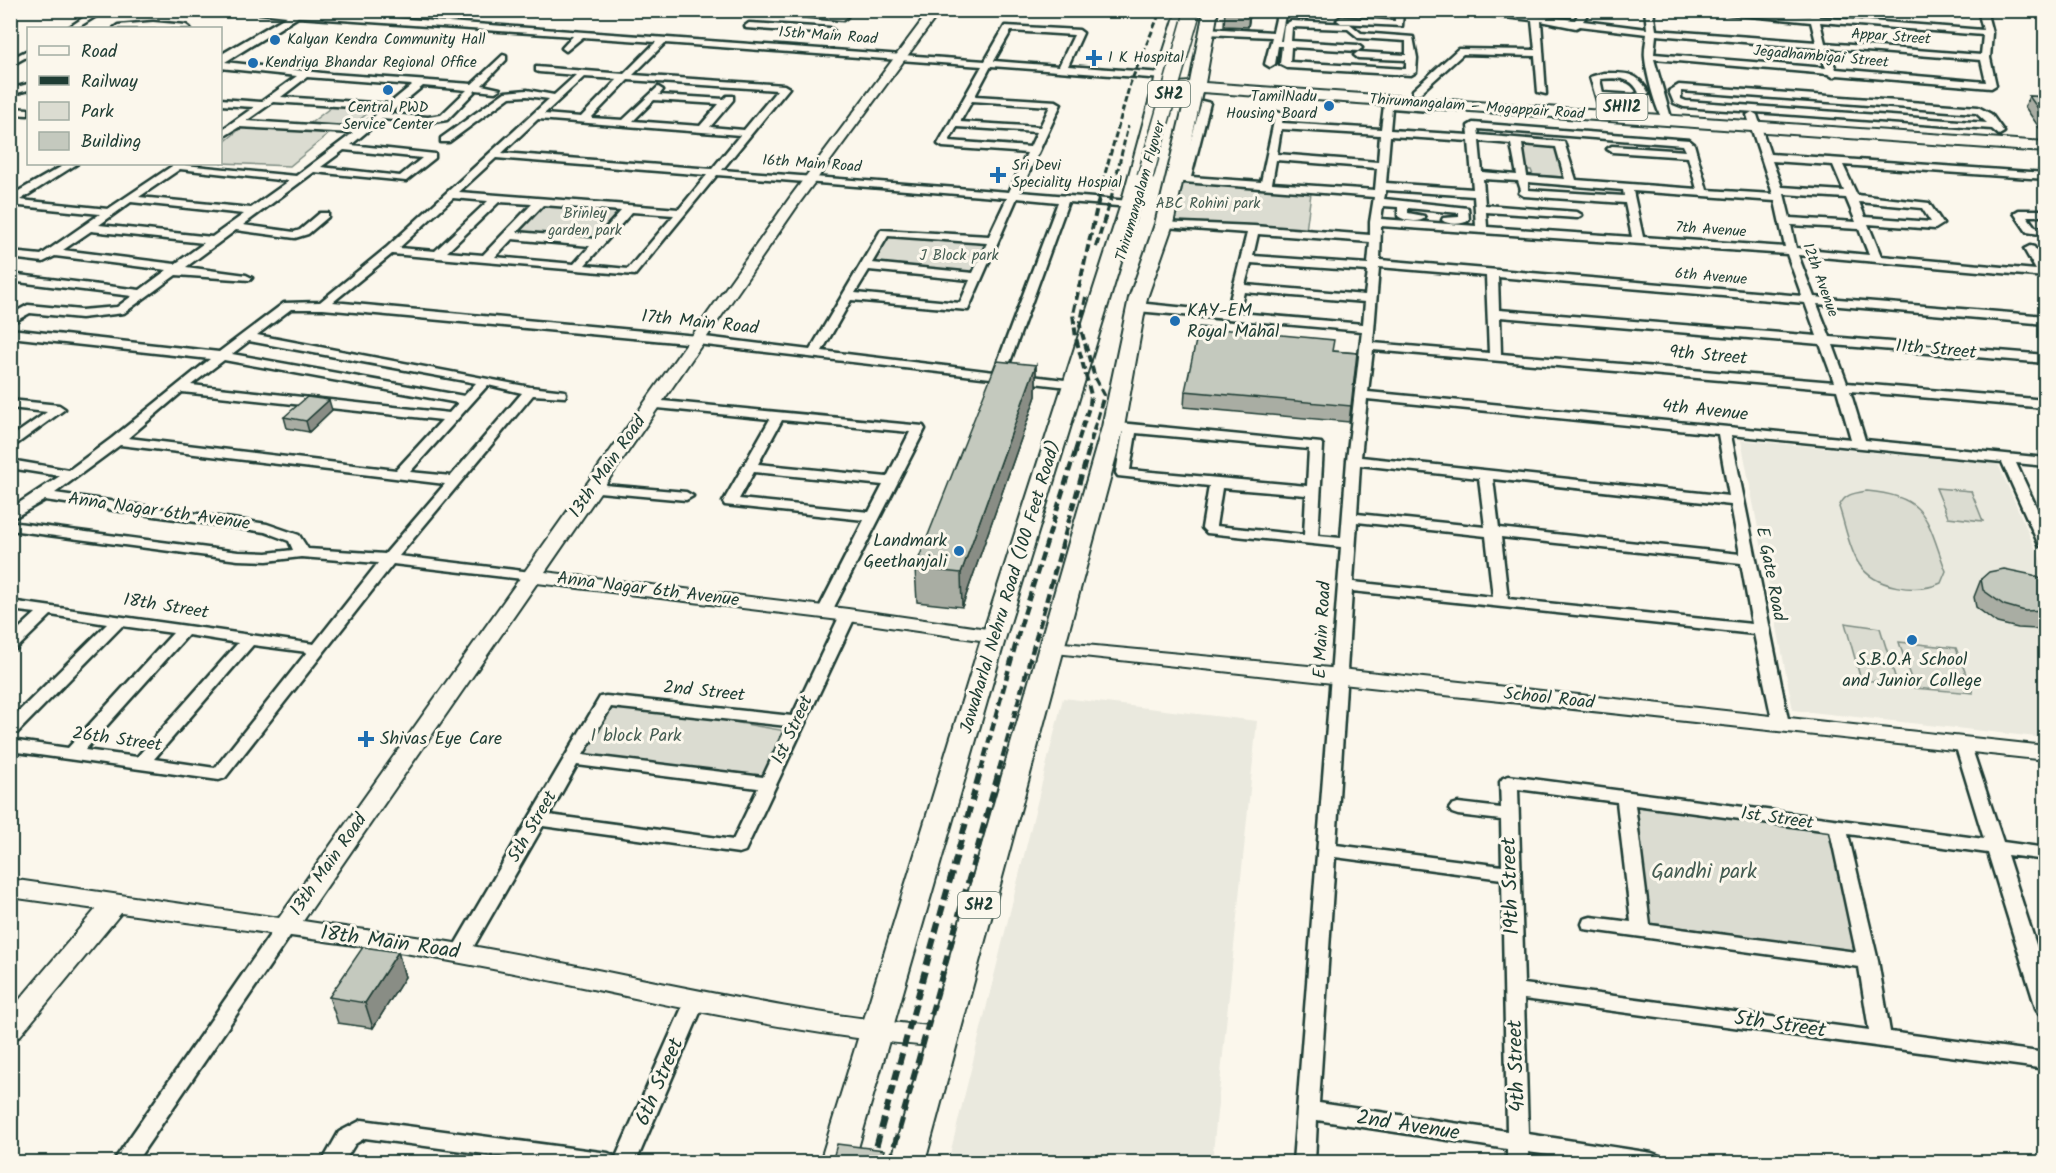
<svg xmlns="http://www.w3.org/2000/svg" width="2056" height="1173" viewBox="0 0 2056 1173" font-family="Kalam,sans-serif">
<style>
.built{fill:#eae9de}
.green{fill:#dbdcd1;stroke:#7d8c82;stroke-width:1.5}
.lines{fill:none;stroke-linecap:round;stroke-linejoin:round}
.minor-casing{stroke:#1f3d34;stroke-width:5}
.tertiary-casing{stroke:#1f3d34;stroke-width:4}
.primary-casing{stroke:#1f3d34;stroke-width:4}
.minor{fill:#fbf7ec;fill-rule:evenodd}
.tertiary{fill:#fbf7ec;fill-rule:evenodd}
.primary{fill:#fbf7ec;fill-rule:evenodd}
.rail-far3{stroke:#1f3d34;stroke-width:3;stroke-dasharray:6 3;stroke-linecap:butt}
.rail-far2{stroke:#1f3d34;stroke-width:4;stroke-dasharray:8 4;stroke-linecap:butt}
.rail-far1{stroke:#1f3d34;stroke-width:4.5;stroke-dasharray:9 4.5;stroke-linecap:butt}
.rail{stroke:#1f3d34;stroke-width:6;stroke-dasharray:11 6;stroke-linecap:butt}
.primary-bridge-casing{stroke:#1f3d34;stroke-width:18;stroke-linecap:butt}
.primary-bridge{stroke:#fbf7ec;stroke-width:15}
.wall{fill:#a9ada3;stroke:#1f3d34;stroke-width:1.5}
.shaded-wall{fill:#898d85;stroke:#1f3d34;stroke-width:1.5}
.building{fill:#c4c9be;stroke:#1f3d34;stroke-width:1.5}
.poi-dot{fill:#1f6fb2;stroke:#fbf7ec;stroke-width:2}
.labels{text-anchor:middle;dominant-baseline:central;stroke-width:6;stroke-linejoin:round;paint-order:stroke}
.far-street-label{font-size:15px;fill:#1f3d34;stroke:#fbf7ec}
.far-poi-label{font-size:15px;fill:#1f3d34;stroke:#fbf7ec;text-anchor:start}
.far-park-label{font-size:15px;fill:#455d53;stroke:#fbf7ec}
.shield{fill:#fbf7ec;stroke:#61756b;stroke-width:1.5}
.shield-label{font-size:16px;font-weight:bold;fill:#1f3d34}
.poi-label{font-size:18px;fill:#1f3d34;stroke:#fbf7ec;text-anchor:start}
.street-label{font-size:18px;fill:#1f3d34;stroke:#fbf7ec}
.park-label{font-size:18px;fill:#455d53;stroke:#fbf7ec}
.near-park-label{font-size:21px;fill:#455d53;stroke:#fbf7ec}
.near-street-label{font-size:21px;fill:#1f3d34;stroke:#fbf7ec}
</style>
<rect width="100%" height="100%" fill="#fbf7ec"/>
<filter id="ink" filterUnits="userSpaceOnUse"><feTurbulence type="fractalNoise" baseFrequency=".0167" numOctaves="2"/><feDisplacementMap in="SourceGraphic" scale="12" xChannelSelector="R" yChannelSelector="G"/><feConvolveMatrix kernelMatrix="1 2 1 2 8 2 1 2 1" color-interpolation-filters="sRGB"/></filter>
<g filter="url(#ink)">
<!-- built -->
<g class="built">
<path d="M1741,440L1998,464L2045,570V738L1793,710Z"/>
<path d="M1063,698L1257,721L1212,1162H948Z"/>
</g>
<!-- green -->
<g class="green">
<path d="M334,105L375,107L351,127L308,125Z"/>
<path d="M241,128L330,133L290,166L221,163V145Z"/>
<path d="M1516,143L1559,145L1563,177L1533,175L1531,170L1518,169Z"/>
<path d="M1179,182L1311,193L1306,231L1171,222Z"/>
<path d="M541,201L629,208L599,243L509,235Z"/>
<path d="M885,232L993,240L977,277L865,266Z"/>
<path d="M1936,488L1971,491L1983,521L1948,517Z"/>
<path d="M1867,491C1929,496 1927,522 1946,571L1941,583C1917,594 1874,588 1859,564C1849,549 1845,524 1839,507C1844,494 1854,493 1867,491Z"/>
<path d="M1845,623L1880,628L1897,683L1861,680Z"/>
<path d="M1899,642L1956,648L1973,693L1914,688Z"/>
<path d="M617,702L792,732L768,783L571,759Z"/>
<path d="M1636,804L1833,832L1860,952L1649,923Z"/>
</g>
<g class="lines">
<!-- minor casing -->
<g class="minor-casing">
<g id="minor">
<path d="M95,10H106L77,28H68Z"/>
<path d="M235,10H282L985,61L1005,26L1079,30L1083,33L1068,66L1163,73L1168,76L1163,79L991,66L975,96L1056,101L1061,104L1020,192L1130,201L1135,204L1130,207L1068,202L1006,373L1073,381L1077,382L1079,385L1077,388L697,344L323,309H291L257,335L530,387L565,391L566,394L565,397L533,395L399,556L531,572L538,576L531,580L393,564L225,778L219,780L10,751V740L68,748L173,633L122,626L16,734L10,735V720L107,624L51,615L16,649L10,651V637L36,613L10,610V601L314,644L378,563L301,557L267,561L238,560L10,530V522L238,552L267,553L293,550L289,541L265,532L45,500L10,520V509L60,476L10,468V460L69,470L112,438L210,359L10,337V329L219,352L284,303L320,302L386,248L549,99L527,96L510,97L449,142H441V138L505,92L527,90L554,95L576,75L539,72L536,71V67L624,74L656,42L583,37L566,51L562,48L573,36L298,17L225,62L331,74L472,84L503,55L506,56V60L482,85L500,89L495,92L476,90L447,120L428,123L382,119L351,145L435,154V158L406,181L314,172L243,225L294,232L300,230L320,213H328V217L308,234L295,238L236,230L186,267L246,275L252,278L250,280L176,275L124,313L81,318L30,313L10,324V315L28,305L81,310L117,307L132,296L10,281V274L140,290L167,270L55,256L43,262L10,258V252L41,255L100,214L10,205V196L66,164H77L20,200L108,209L175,164L296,176L353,133L239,127L220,139V131L254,107L220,105V99L261,102L297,76L220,68L222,54L287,16ZM1011,31L1074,35L1059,66L994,61ZM665,43L982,66L938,144L943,147L1027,153L1009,192L722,170L789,88L784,85L633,75ZM307,77L412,85L389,104L281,97ZM584,77L618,79L581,117L544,114ZM628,80L777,90L744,130L710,127L733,100V96H727L724,99L659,95L663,90L658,87L623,120L591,118ZM423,86L467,90L441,115L428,117L389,114ZM654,100L719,104L700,126L633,121ZM972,101L1050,106L1040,127L960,122ZM273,102L383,109L360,128L246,121ZM538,119L740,135L712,169L502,153ZM957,127L1037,132L1030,147L949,141ZM344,150L422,158L400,176L321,167ZM496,158L707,175L679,209L459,192ZM180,169L289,181L251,208L139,197ZM717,175L1007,198L989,236L881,230L810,350L697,336L333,302L392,254L635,275ZM453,198L488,201L435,251L399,248ZM1017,198L1058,202L994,372L822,351L851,300L968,310ZM131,202L244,214L212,237L99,225ZM499,202L532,204L483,255L447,252ZM543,205L621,211L596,239L517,232ZM632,212L674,215L628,269L585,265ZM91,231L204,243L175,264L63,250ZM888,236L987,243L973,273L872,263ZM512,239L590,246L574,264L495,257ZM869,270L970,280L960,303L855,293ZM249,341L476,383L464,396L232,354ZM224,360L458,403L449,413L191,385ZM488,385L522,393L451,476L410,472ZM182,392L442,420L396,470L128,438ZM120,445L445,484L385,554L308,549L299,535L267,524L55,493ZM188,635L238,643L137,757L85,750ZM253,645L307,652L215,768L154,759Z"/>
<path d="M736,10L843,14L847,17L843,20Z"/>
<path d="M1090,10H1124L1125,12L1121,15Z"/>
<path d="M1278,10H1286L1280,41H1282L1284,25L1291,21L1350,24L1361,33L1413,37L1417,58L1416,72L1411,75L1288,68L1280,64L1282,46H1278L1275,64L1270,67L1265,64L1272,37L1206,34L1202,31L1206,28L1273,32ZM1292,27L1348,29L1359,38L1406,41V55L1358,52L1354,55L1358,58L1406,60V69L1290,62L1291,47L1358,51L1362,48L1358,45L1291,41Z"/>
<path d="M1395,10H1403L1402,26L1341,23L1337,20L1341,17L1395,21Z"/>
<path d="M1439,10H1483L1575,20L1581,10H1590L1583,21L1647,29L1645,10H1653L1656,30L1816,42L1811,22L1690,10H1733L1810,16L1809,10H1817L1819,17L1983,30L1978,10H1986L1992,33L1990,58L1996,85L1991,88L1837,75L1833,77L1828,74L1654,59L1672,121L1667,124C1657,119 1646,71 1645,58C1644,50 1646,42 1647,34L1580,26L1576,28L1541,21L1546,94L1538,92L1535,56L1463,54L1419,94H1413V90L1458,49L1535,50L1532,20ZM1820,22L1983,35L1981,55L1825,43ZM1656,35L1818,48L1826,68L1654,54ZM1827,48L1981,60L1986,82L1836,69Z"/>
<path d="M153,22L186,25L190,28H114L118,25Z"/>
<path d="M749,23L830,28L834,31L830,34L746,28L745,26Z"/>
<path d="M28,50V56L10,66V59Z"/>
<path d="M1604,73C1626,73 1639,72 1649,94L1634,101L1605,98V107H1599L1590,77ZM1600,79C1616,78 1632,76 1639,93L1633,95L1603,93Z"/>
<path d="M28,84V90L10,95V89Z"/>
<path d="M1679,85L1978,107L1991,114L2004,132L1999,135L1992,129L1684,107L1674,103L1669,91ZM1681,91L1976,113L1987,123L1686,101L1681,99Z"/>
<path d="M1385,98H1391L1393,103L1429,105L1434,108L1429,111L1392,108L1390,130L1469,135L1468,126L1473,123L1689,140L1694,144L1707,190L1773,194L1747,115L1752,112L1757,115L1770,154L2046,173V179L1843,165L1857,195L1929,203L1943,224L1935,229L1868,224L1881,256L2036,270L2024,249L2030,246L2034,247L2046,267V277L1798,255L1814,297L2046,316V324L1817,304L1830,337L2046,355V363L1833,345L1847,383L2046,400V408L1850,391L1865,440L2046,458V466L2016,463L2046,528V549L2039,545L2002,462L1731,435L1789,724L1787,728H1775L1773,724L1754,634L1352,591L1336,845L1502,866L1501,820L1458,815L1452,813L1449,809L1452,805L1458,803L1501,808L1500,782L1503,778L1509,776L1984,839L1955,744L1957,740H1969L2003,842L2046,848V860L2007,855L2046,976V1015L2039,1013L2036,1008L1988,853L1848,834L1878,961L1890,1032L2046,1053V1069L1524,999L1528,1134L1652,1153L1660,1156L1663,1162H1596L1528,1152L1529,1162H1507V1149L1317,1120L1315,1162H1293L1341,547L1207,533L1202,528L1209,486L1118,476L1116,473L1123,432L1108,430L1106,427L1113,423L1130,424L1321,443L1323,446L1318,536L1341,538L1347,460L1362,331L1137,311L1131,307L1137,303L1227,312L1247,233L1164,227L1160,226V222L1254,226L1370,235V222L1374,197L1171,181V177L1181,176L1202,101L1210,103L1191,177L1261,182L1276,112L1284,114L1282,123L1381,129ZM1281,129L1380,135L1378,162L1277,154ZM1478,129L1683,145L1686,151L1612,146L1607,149L1612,152L1688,157L1697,189L1576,180L1564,142L1479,135ZM1390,136L1469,141L1473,189L1386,183ZM1479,141L1511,144L1517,175L1482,172ZM1522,144L1556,147L1565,179L1527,176ZM1276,160L1377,168L1375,190L1272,183ZM1772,161L1833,165L1844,191L1782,187ZM1483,179L1518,181L1521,190L1519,193L1524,196L1625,203L1632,237L1487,227L1486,212L1577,218L1582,215L1577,212L1485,205ZM1528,182L1623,190L1624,196L1528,190ZM1386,190L1474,196L1476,226L1381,219L1383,206L1398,207V216C1404,221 1419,223 1425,218L1424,216L1408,213V208L1459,213V217L1443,218L1442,220C1448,225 1463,225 1469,220L1468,208L1384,199ZM1633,191L1775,201L1785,247L1643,237ZM1784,194L1846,198L1856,222L1790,218ZM1859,202L1922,208L1931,222L1865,217ZM1791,225L1859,229L1869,255L1796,248ZM1381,226L1787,254L1802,296L1380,260ZM1258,234L1370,242L1368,264L1253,256ZM1251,263L1368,271L1365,295L1245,285ZM1379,267L1486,276L1489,353L1373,343ZM1498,277L1805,303L1817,336L1499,310ZM1244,292L1365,302L1363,324L1239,313ZM1500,317L1820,344L1834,382L1501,354ZM1373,350L1837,390L1851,439L1368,392ZM1367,399L1718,434L1729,496L1361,457ZM1136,433L1309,449L1307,486L1130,470ZM1360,465L1479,478L1485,527L1357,514ZM1493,479L1731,505L1740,554L1499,528ZM1222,488L1306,495L1304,535L1216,526ZM1357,522L1486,536L1493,597L1353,582ZM1501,537L1741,563L1752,624L1508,599ZM1518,789L1617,802L1631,922L1591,917L1584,919L1582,924L1584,929L1859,967L1869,1030L1524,984ZM1635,805L1830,831L1856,952L1650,925ZM1335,857L1502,879L1507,1131L1319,1103Z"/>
<path d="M10,108L28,109V115L10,114Z"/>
<path d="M2046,210V216H2027L2035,227L2046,229V235L2027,232L2014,213L2019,210Z"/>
<path d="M10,400L59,405L65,409L10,449V438L47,412L10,408Z"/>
<path d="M652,400L923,426L925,429L830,615L825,617L817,612L864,520L725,505L723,502L770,419L647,407L646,404L647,401ZM782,420L910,432L887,477L758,464ZM754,472L883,485L869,512L739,499Z"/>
<path d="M593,484L686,492L693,496L686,500L588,491L586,488Z"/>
<path d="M848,610L856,615L745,851L739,853L543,826L467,958L460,960L453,958L450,953L453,948L600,697L606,696L792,716L840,615ZM611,707L787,726L763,777L583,755ZM577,765L758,788L733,840L549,815Z"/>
<path d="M285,921L292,923L294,928L292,933L136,1162H113L278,923Z"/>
<path d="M695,993L702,996L705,1001L636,1162H545L365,1138L355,1144L344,1162H322L339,1132L362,1120L608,1153L616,1157L685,1001L688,996Z"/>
</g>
</g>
<!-- tertiary casing -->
<g class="tertiary-casing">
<g id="tertiary">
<path d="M930,10H941L800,202L545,572L848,609L994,630L1001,632L1004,636L1001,640L994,642L848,621L537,583L303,921C355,929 408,935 460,944C621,971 779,1014 942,1027L951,1030L955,1037L951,1044L942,1047C779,1035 621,992 461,963C348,942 234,929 121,913L19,1037L10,1040V1011L96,909L10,897V879L279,918L791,196Z"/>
<path d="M1053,642L1341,669L2046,746V760L1046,652L1043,648L1046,644Z"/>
</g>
</g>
<!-- primary casing -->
<g class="primary-casing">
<g id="primary">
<path d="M1177,10H1191L1170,76L1139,204L1006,636L854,1162H820L982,636L1121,204L1156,76Z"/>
<path d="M1204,10H1218L1205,83L2046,142V152L1202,92L1173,224L1147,298L1124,427L925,1162H891L1102,427L1129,298L1155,224L1187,91L1178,89L1176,86L1178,83L1190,82Z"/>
</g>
</g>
<!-- minor -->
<use href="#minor" class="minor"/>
<!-- tertiary -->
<use href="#tertiary" class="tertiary"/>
<!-- primary -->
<use href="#primary" class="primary"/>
<!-- rail-far3 -->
<g class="rail-far3">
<path d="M1098,199L1130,84L1161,10"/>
<path d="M1111,199L1128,126"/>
</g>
<!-- rail-far2 -->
<g class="rail-far2">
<path d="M1096,247L1111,198"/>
<path d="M1086,297L1080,326L1095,378L1104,395L1088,451"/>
<path d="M1075,451L1090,404L1091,395L1076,338L1073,314L1099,198"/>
</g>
<!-- rail-far1 -->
<g class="rail-far1">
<path d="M981,770L1022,621L1076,449"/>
<path d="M999,770L1089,449"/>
</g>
<!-- rail -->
<g class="rail">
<path d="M872,1162L981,768"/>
<path d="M890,1162L1000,768"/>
</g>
<!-- primary-bridge casing -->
<g class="primary-bridge-casing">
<path id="primary-bridge" d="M1145,177L1193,10"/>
</g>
<!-- primary-bridge -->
<use href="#primary-bridge" class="primary-bridge"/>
</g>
<!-- wall -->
<g class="wall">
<path d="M1225,10H1251L1248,27L1224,26Z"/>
<path d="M2029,96L2046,97V129H2040L2025,107Z"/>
<path d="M1333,351L1357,353L1349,422L1184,407L1185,391Z"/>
<path d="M1036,365V396L962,607L917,602L915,568Z"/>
<path d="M332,410L309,432L287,428L284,417Z"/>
<path d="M1981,579L2046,582V624L2037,629L2018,628L1997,623L1976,607L1974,597Z"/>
<path d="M398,952L405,977L373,1028L338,1023L329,997Z"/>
</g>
<!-- shaded-wall -->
<g class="shaded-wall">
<path d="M1249,10H1251L1248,27Z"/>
<path d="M1036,365V396L962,607L961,573Z"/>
<path d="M329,400L332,410L309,432L306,421Z"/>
<path d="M2046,610V624L2037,629L2044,611Z"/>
<path d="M398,952L405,977L373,1028L365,1003Z"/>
<path d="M884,1150L885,1162H881Z"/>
</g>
<!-- building -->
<g class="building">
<path d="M2029,96L2046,97V117H2044Z"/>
<path d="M1199,327L1334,340L1332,351L1357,353L1351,406L1185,391Z"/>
<path d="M997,361L1036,365L961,573L915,568Z"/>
<path d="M307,397L329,400L306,421L284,417Z"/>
<path d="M2004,569L2033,575L2046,582V610L2025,611L2004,605L1983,590L1981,579L1989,572Z"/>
<path d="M363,947L398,952L365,1003L329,997Z"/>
<path d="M837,1144L884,1150L881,1162H832Z"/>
</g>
</g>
<!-- markers -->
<g class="poi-dot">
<circle cx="275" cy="40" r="6"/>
<path d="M1091 49h6v6h6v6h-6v6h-6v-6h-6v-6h6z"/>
<circle cx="253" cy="63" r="6"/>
<circle cx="388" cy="90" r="6"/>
<circle cx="1329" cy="106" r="6"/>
<path d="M995 166h6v6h6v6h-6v6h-6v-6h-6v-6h6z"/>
<circle cx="1175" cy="321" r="6"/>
<circle cx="959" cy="551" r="6"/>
<circle cx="1912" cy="640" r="6"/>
<path d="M363 730h6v6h6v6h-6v6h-6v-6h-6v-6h6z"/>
</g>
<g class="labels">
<!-- far-street labels -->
<g class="far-street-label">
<text transform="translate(828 36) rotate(4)">15th Main Road</text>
<text transform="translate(1891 37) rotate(4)">Appar Street</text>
<text transform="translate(1821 57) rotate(5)">Jegadhambigai Street</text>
<text transform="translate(1477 107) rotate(4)">Thirumangalam – Mogappair Road</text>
<text transform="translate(812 164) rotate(4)">16th Main Road</text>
<text transform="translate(1141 191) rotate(-74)">Thirumangalam Flyover</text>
<text transform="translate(1711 230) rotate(4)">7th Avenue</text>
<text transform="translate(1711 277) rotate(5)">6th Avenue</text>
<text transform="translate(1820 280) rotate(70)">12th Avenue</text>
</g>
<!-- far-poi labels -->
<g class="far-poi-label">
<text x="287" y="40">Kalyan Kendra Community Hall</text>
<text x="1108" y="58">I K Hospital</text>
<text x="265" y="63">Kendriya Bhandar Regional Office</text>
<text x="1317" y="97" text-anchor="end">TamilNadu<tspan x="1317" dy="17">Housing Board</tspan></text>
<text x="388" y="108" text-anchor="middle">Central PWD<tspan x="388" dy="17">Service Center</tspan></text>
<text x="1012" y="166">Sri Devi<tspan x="1012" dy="17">Speciality Hospial</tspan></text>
</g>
<!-- far-park labels -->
<g class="far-park-label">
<text x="1208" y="204">ABC Rohini park</text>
<text x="585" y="214">Brinley<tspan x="585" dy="17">garden park</tspan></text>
<text x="959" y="256">J Block park</text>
</g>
<!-- shield labels -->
<g class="shield">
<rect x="1148" y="81" width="42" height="26" rx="4.5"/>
<rect x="1596.5" y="94" width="51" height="26" rx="4.5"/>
<rect x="958" y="892" width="42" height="26" rx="4.5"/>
</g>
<g class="shield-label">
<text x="1169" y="94">SH2</text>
<text x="1622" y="107">SH112</text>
<text x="979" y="905">SH2</text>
</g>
<!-- poi labels -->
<g class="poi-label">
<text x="1187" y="311">KAY-EM<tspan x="1187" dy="21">Royal Mahal</tspan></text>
<text x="947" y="541" text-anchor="end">Landmark<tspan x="947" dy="21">Geethanjali</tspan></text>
<text x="1912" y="660" text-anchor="middle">S.B.O.A School<tspan x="1912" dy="21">and Junior College</tspan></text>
<text x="380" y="739">Shivas Eye Care</text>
</g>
<!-- street labels -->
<g class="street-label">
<text transform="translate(700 323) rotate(6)">17th Main Road</text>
<text transform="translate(1936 350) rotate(5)">11th Street</text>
<text transform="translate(1708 356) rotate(5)">9th Street</text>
<text transform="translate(1705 411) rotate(6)">4th Avenue</text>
<text transform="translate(608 467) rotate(-55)">13th Main Road</text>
<text transform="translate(159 512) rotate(8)">Anna Nagar 6th Avenue</text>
<text transform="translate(1770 574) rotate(79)">E Gate Road</text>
<text transform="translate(1011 587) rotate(-73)">Jawaharlal Nehru Road (100 Feet Road)</text>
<text transform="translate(648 590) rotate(7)">Anna Nagar 6th Avenue</text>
<text transform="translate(166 607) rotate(9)">18th Street</text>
<text transform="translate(1323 630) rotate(-87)">E Main Road</text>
<text transform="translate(704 692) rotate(6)">2nd Street</text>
<text transform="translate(1549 699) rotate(6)">School Road</text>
<text transform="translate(793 730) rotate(-65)">1st Street</text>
<text transform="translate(117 740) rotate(8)">26th Street</text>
<text transform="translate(1777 819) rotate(8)">1st Street</text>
<text transform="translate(533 827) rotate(-60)">5th Street</text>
<text transform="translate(329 865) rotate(-55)">13th Main Road</text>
</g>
<!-- park labels -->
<g class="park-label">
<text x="636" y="736">I block Park</text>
</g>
<!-- near-park labels -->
<g class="near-park-label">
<text x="1704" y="872">Gandhi park</text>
</g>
<!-- near-street labels -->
<g class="near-street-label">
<text transform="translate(1511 886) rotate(-92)">19th Street</text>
<text transform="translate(390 943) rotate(8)">18th Main Road</text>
<text transform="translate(1780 1025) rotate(8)">5th Street</text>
<text transform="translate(1517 1066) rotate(-92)">4th Street</text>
<text transform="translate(660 1082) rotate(-67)">6th Street</text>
<text transform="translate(1408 1126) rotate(9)">2nd Avenue</text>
</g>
</g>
<!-- margin -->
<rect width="2056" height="1173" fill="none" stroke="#fbf7ec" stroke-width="36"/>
<rect x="18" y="18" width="2020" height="1137" fill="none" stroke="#1f3d34" stroke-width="2" filter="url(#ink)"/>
<!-- legend -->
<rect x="27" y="27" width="195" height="138" fill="#fbf7ec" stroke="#a3ada2" stroke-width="1.5"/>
<rect x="39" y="46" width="30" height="9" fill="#fbf7ec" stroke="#a3ada2" stroke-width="1.5"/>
<text x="81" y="57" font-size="18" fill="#1f3d34">Road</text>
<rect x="39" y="76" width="30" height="9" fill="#1f3d34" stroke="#a3ada2" stroke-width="1.5"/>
<text x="81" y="87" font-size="18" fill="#1f3d34">Railway</text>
<rect x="39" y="102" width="30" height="18" fill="#dbdcd1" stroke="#a3ada2" stroke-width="1.5"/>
<text x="81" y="117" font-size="18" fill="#1f3d34">Park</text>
<rect x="39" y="132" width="30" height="18" fill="#c4c9be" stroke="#a3ada2" stroke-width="1.5"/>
<text x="81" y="147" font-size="18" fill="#1f3d34">Building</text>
</svg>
